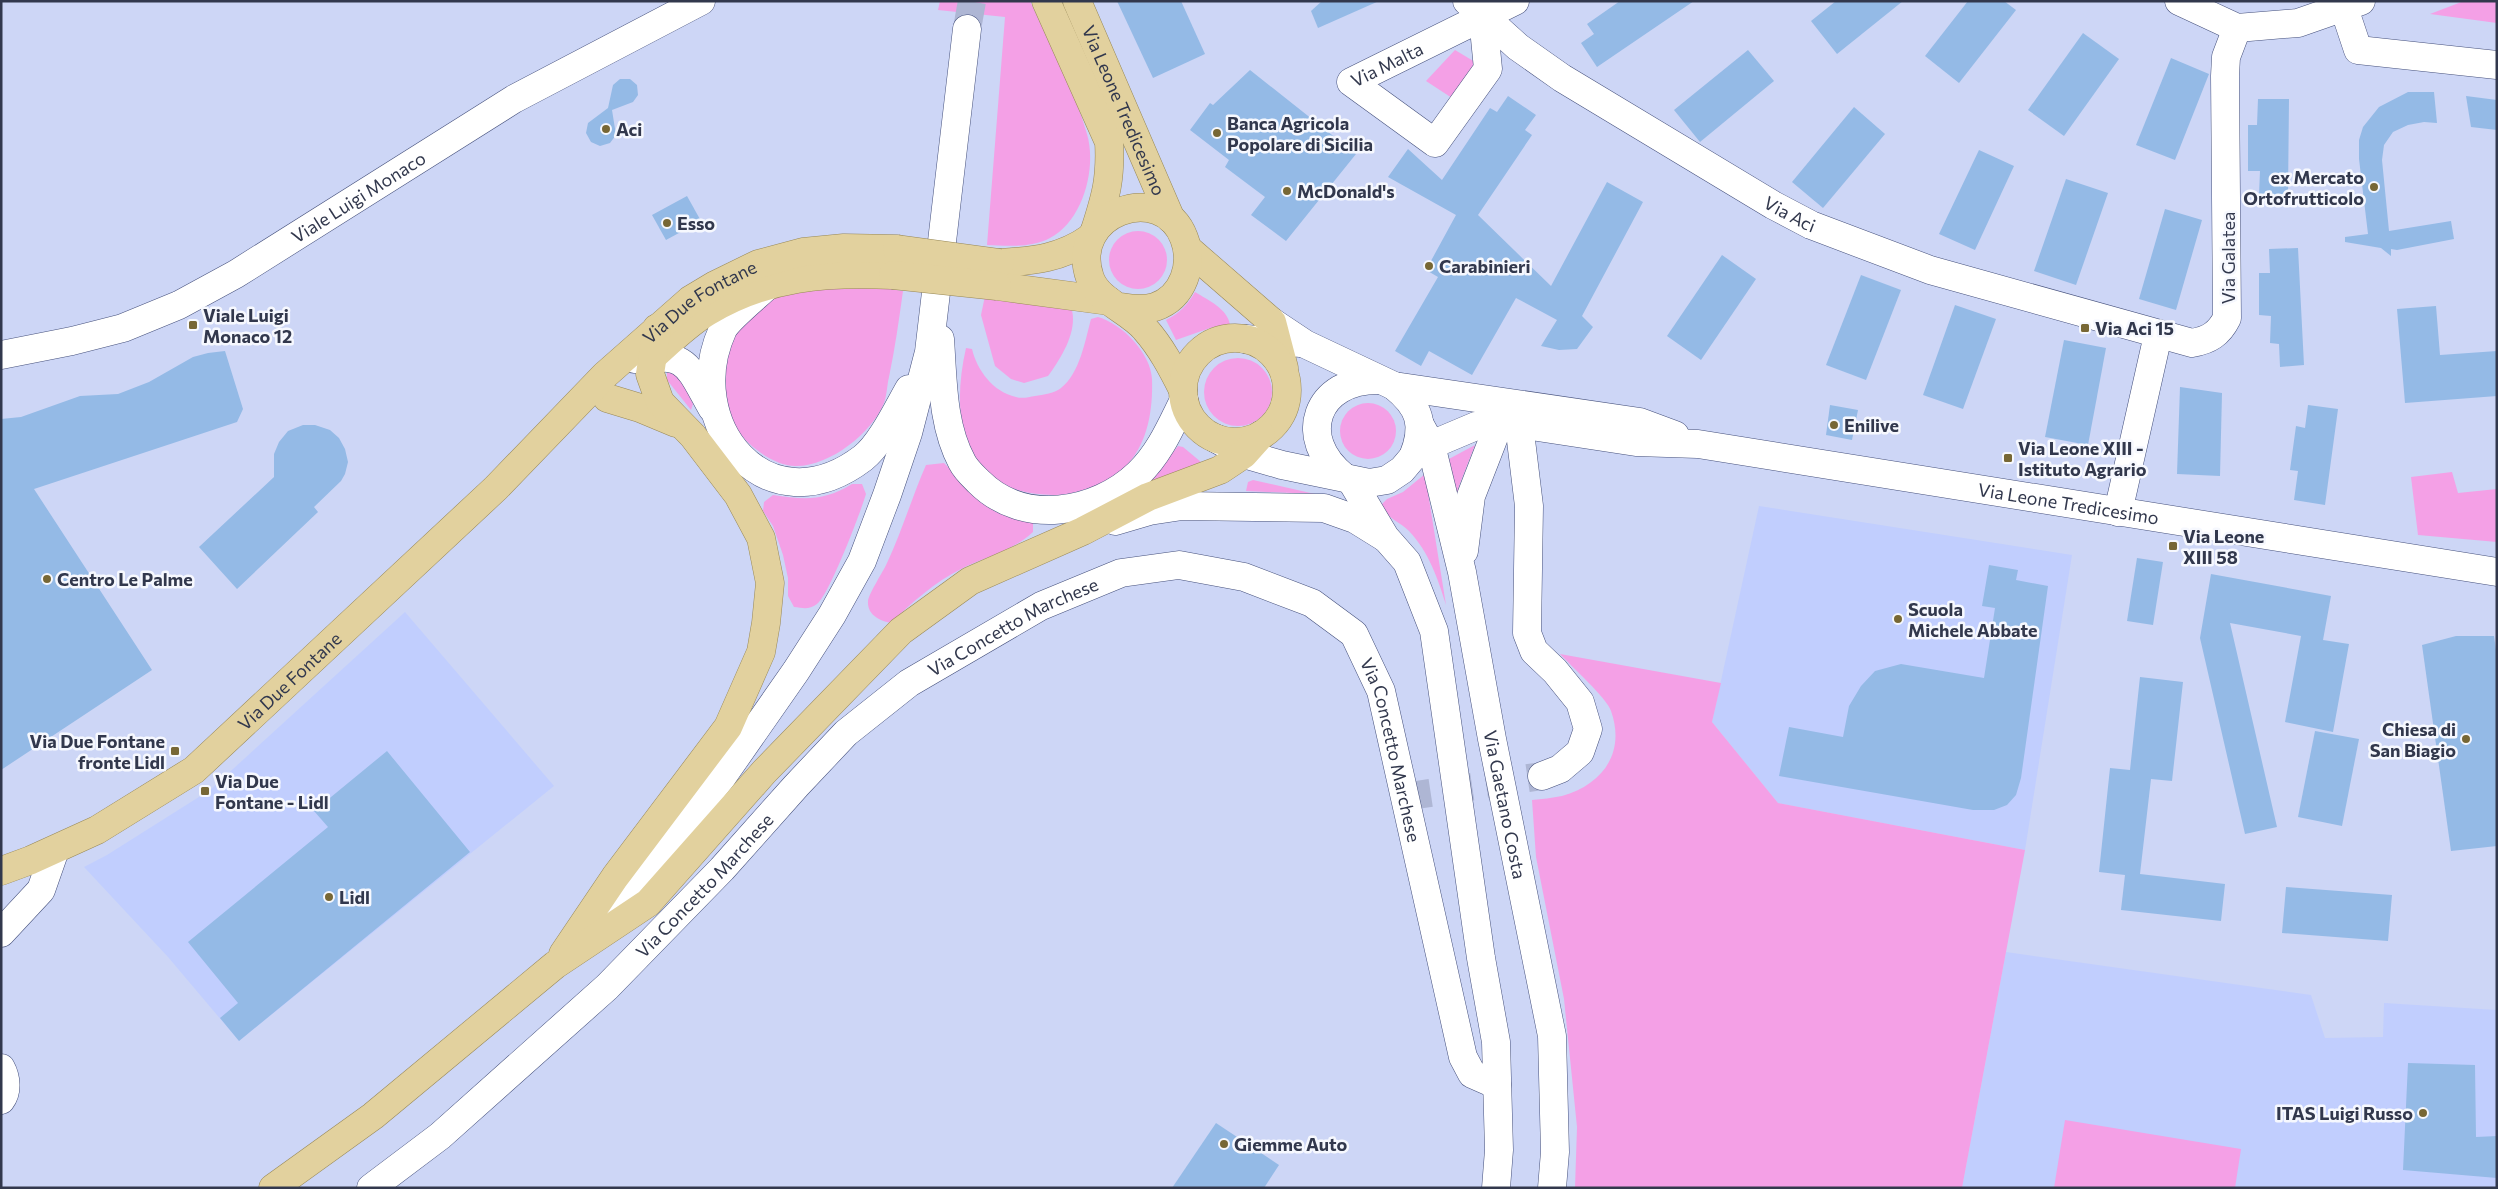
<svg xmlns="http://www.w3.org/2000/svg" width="2498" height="1189" viewBox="0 0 2498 1189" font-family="Commissioner,sans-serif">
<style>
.built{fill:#c1cefe}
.green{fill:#f4a0e6}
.building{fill:#94bae6}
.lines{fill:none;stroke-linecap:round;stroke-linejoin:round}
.minor-tunnel{stroke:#aeb6d4;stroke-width:28;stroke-dasharray:28 14;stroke-linecap:butt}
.minor-casing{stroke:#45507c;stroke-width:29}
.tertiary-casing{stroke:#45507c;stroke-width:29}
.secondary-casing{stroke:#45507c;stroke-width:29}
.primary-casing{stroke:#978857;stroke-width:29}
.minor{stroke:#fff;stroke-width:28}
.tertiary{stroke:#fff;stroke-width:28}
.secondary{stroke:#fff;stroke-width:28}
.primary{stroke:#e2d19e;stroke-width:28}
.primary-bridge-casing{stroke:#978857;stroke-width:29;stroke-linecap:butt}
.primary-bridge{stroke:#e2d19e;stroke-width:28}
.poi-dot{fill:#776735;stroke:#f6f8fe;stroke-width:2}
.labels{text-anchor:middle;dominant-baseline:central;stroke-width:5;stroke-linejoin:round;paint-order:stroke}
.street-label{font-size:18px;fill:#32384d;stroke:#f6f8fe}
.poi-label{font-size:18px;font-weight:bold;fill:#32384d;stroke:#f6f8fe;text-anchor:start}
</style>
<rect width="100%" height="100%" fill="#cdd6f6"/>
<!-- built -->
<g class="built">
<path d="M1759,506L2072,555L2025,850L1778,803L1712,722Z"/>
<path d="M405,612L554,786L239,1041L168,957L84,867L107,855L210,790Z"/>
<path d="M2006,952L2311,995L2325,1038L2383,1037L2384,1003L2497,1010V1188H1962Z"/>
</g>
<!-- green -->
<g class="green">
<path d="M940,1H1030C1050,44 1074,88 1087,134C1097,168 1083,221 1050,238C1031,248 1007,246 987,245L1005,17L938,10Z"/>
<path d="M2464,1H2497V23L2430,14Z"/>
<path d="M1455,50L1480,65L1452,98L1426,81Z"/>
<circle cx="1138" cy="260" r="29"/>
<path d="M864,285L903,291C899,320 895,348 889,377C887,385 887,395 884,403C872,433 829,467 795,466C783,466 767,458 757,450C723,424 716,386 731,346C735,334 743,313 753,307C787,287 826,288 864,285Z"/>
<path d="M1195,292C1208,300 1228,309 1230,325L1213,327L1176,340L1166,320C1180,313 1187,305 1195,292Z"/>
<path d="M985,296L1071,307C1079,330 1061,358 1048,376L1024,383L1011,379L995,366L981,315Z"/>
<path d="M1098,317C1123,324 1151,354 1152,379C1153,410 1148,444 1125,467C1109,483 1078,494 1056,495C964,496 949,423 966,348L972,349C977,370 993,392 1016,397C1022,399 1029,397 1035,396C1043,395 1055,393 1061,388C1080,373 1085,341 1091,319Z"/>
<circle cx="1238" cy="392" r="34"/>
<path d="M667,371L679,372L693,404L691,410L667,380Z"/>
<circle cx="1368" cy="431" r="28"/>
<path d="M1475,445L1459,486L1455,505L1447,460Z"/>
<path d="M1178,446L1183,447L1201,462L1128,495L1151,480Z"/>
<path d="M944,463L979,498L996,512L1033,522V532C1013,551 985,557 961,569C935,582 911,603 891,623C880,621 867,615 868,601C869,593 883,572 887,563C902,531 912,497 926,465Z"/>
<path d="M2452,472L2458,493L2497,489V542L2418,535L2411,477Z"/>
<path d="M1425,474L1446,605C1438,579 1429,552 1409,531C1400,522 1385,517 1381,505L1387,499L1403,492Z"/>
<path d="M1253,480L1315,494L1246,491L1248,482Z"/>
<path d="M852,484H862L866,494C861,511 829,596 817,604C809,610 803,608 794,607L788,596V578L783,555L773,526L763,511L764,502L773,495C805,500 824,501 852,484Z"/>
<path d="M1560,654L1721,683L1712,722L1778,803L2025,850L1962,1188H1575L1577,1127L1564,999L1536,857L1532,800C1542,799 1552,798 1562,796C1602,785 1626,753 1611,711C1607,698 1571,666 1560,654Z"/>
<path d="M2065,1120L2241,1149L2235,1188H2054Z"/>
</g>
<!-- building -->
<g class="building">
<path d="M1117,1H1181L1205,54L1153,78Z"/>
<path d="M1322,1H1379L1318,28L1311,11Z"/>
<path d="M1620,1H1694L1597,67L1581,43L1594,34L1587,24Z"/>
<path d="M1836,1H1903L1837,54L1811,21Z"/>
<path d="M1968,1H2004L2016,10L1959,83L1925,56Z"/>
<path d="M2083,33L2119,59L2064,136L2028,110Z"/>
<path d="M1748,50L1774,81L1700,142L1674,110Z"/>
<path d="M2171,58L2209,74L2175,160L2136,145Z"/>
<path d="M1250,70L1356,154L1286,241L1251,215L1265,197L1225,167L1229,160L1190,130L1210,103L1213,105Z"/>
<path d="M620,79H630L637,85L638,95L633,102L612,110L616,135L610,143L600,146L591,142L586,133L588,123L608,108L613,85Z"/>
<path d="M2408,92H2434L2437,123L2424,122L2408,125L2393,132L2384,145L2382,160L2389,231L2451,221L2454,239L2397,250L2391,249V256L2381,248L2345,242V237L2368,234L2359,159V140L2363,127L2379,107Z"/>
<path d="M1508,96L1536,115L1525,130L1532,135L1478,215L1551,286L1607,182L1643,202L1582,316L1593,327L1577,349L1559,350L1541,346L1557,320L1516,298L1472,375L1429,351L1421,366L1395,351L1438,277L1426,270L1456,215L1388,177L1408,149L1442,180L1490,108L1497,112Z"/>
<path d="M2466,96L2497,100V130L2471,127Z"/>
<path d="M2258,99H2289L2288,195H2259L2260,171H2248V125H2257Z"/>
<path d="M1854,107L1885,134L1823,208L1792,182Z"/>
<path d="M1979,150L2014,166L1975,250L1939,234Z"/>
<path d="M2066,179L2108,193L2076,285L2034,271Z"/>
<path d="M687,196L701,221L666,240L652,215Z"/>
<path d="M2165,209L2202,220L2176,310L2139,299Z"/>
<path d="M2298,248L2304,365L2280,367L2279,344L2270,343L2271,316L2259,315V273H2270L2269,249Z"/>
<path d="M1722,255L1756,279L1701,360L1667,336Z"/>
<path d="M1861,275L1901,290L1866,380L1826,365Z"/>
<path d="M1955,305L1996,319L1963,409L1923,395Z"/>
<path d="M2436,306L2440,355L2497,351V396L2405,403L2397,309Z"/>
<path d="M2064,340L2106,348L2088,445L2045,437Z"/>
<path d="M225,351L243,409L237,422L34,489L152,670L1,770V419L21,417L80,396L118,394L149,382L193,357L208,353Z"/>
<path d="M2180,387L2222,393L2220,476L2177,474Z"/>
<path d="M1830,405L1858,410L1852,440L1826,435Z"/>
<path d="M2308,405L2338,409L2325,505L2294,500L2298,471L2290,470L2296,426L2305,428Z"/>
<path d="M303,425H315L330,430L339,438L345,449L348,462L345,474L341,481L314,507L318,512L237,589L199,547L274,477V454L279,442L288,431Z"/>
<path d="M2137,558L2163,562L2153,625L2127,621Z"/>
<path d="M1989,565L2018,570L2016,580L2048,586L2021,778L2016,795L2007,805L1994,810H1973L1779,776L1789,727L1843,737L1849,706L1861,686L1875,671L1901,664L1984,678L1995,608L1982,606Z"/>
<path d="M2211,574L2331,596L2323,640L2349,644L2333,732L2285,722L2301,636L2230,623L2277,827L2245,834L2200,638Z"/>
<path d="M2456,636H2494L2497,657V846L2451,851L2422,645Z"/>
<path d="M2140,677L2183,682L2172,781L2151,779L2140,874L2225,884L2221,921L2121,910L2125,875L2099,872L2110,768L2130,770Z"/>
<path d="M2315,731L2359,739L2342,826L2298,817Z"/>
<path d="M387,751L470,852L239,1041L220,1018L238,1003L188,942L328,827L314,811Z"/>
<path d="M2286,887L2392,895L2388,941L2282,933Z"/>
<path d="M2408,1063L2475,1065L2476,1137L2497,1136V1178L2403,1170Z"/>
<path d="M1216,1123L1279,1165L1264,1188H1172Z"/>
</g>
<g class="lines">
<!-- minor-tunnel -->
<g class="minor-tunnel">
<path d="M967,29L972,1"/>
<path d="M1403,797L1542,776"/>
</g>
<!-- minor casing -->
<g class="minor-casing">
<g id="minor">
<path id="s1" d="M1467,1L1518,47L1562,78L1773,205L1811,225L1930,270L2192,343C2209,340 2219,334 2227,318L2225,76L2226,57L2237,28"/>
<path d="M2179,1L2237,28L2298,23L2361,1"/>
<path d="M2344,8L2358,50L2497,65"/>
<path id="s2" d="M1483,18L1488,69L1435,143L1351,82L1515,1"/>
<path d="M769,284C759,294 729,318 723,329C679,424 767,531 863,458C881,444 898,408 909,389"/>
<path d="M940,339C943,380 942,425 962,462C966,470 973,476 979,482C1023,526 1096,514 1138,474C1160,453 1171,426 1184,400"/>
<path d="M634,359C688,352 687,364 712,408"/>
<path d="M1519,424L1529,506L1527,633L1534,651L1555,671L1580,702L1588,729L1580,752L1560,769L1542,776"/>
<path d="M2118,512L2158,335"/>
<path d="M1,933L41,890L55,850"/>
<path d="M581,939L634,886L722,777L796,671L832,615L862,561L887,495L908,433L929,352L967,29"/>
<path d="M1,1068C6,1077 8,1091 1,1100"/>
<path id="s3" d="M371,1188L440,1136L607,987L722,869L796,786L846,733L909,683L1041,606L1121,573L1179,565L1244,577L1312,603L1354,634L1381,691L1463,1057L1472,1074L1497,1085"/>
</g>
</g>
<!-- tertiary casing -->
<g class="tertiary-casing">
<g id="tertiary">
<path id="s4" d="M1,355L72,341L123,328L179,305L236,274L514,99L701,1"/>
<path id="s5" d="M1420,425L1431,445L1462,572L1492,739L1552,1036L1555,1152L1552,1188"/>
<path d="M1351,480L1385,537L1407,562L1434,631L1481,958L1496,1042L1499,1150L1496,1188"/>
<path d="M1115,521L1149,511L1182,506L1324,508L1355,519L1384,537"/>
<path d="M1464,551L1471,496L1499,424"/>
</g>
</g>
<!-- secondary casing -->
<g class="secondary-casing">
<g id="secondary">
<path d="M1272,322L1305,344L1394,386L1640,422L1675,435"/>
<path d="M1245,339L1301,343"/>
<path d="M1394,386C1420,407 1426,425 1413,457"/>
<path id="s6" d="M1215,438L1244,454L1282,465L1369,483L1387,480L1402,470L1413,457L1431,445L1476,426L1499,424H1519L1636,442L1698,444L2497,572"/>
<path d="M1344,477C1295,438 1316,379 1379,380"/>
</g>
</g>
<!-- primary casing -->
<g class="primary-casing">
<g id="primary">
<path d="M1046,1L1109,142C1111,178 1106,196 1095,230"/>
<path id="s7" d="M1077,1L1171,219"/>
<path d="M1188,249L1272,322L1284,368"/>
<path d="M1000,263C1034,261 1062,258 1090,238"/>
<path d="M997,286L1109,301"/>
<path d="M1121,307C1133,309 1144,310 1155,307C1184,297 1194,264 1184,238C1162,179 1067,213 1090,278C1098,301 1129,310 1145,329C1161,347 1172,368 1183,390"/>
<circle cx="1235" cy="390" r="52"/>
<path d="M651,358C668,343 687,324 707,312C767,276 825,272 893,275"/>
<path d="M607,398L640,408L676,423"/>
<path id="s8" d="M1,871L31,860L97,830L194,770L496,488L605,375L690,300L715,285L758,264L803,252L844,248L897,249"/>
<path d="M563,954L615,877L728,727L761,652L766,623L770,583L761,538L738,495L693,436L660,402L650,374L657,328"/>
<path d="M273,1188L373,1116L555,965L648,903L764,772L901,631L970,581L1083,531L1148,497L1220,470L1244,454L1261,435"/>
</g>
</g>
<!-- minor -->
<use href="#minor" class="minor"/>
<!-- tertiary -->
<use href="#tertiary" class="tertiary"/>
<!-- secondary -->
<use href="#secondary" class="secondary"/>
<!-- primary -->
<use href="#primary" class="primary"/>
<!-- primary-bridge casing -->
<g class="primary-bridge-casing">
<g id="primary-bridge">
<path d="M897,249L1000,263"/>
<path d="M893,275L997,286"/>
</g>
</g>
<!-- primary-bridge -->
<use href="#primary-bridge" class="primary-bridge"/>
</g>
<!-- markers -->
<g class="poi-dot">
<circle cx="606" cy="129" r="5"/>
<circle cx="1217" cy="133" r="5"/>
<circle cx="2374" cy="187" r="5"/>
<circle cx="1287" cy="191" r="5"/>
<circle cx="667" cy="223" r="5"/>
<circle cx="1429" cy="266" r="5"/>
<rect x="188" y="320" width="10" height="10" rx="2.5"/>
<rect x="2080" y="323" width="10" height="10" rx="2.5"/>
<circle cx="1834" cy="425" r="5"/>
<rect x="2003" y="453" width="10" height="10" rx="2.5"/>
<rect x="2168" y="541" width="10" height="10" rx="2.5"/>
<circle cx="47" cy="579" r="5"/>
<circle cx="1898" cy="619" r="5"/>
<circle cx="2466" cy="739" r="5"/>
<rect x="170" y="746" width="10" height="10" rx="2.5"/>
<rect x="200" y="786" width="10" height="10" rx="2.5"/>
<circle cx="329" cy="897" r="5"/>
<circle cx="2423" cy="1113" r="5"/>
<circle cx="1224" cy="1144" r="5"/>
</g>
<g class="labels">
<!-- street labels -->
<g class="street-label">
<text stroke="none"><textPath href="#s2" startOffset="286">Via Malta</textPath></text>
<text stroke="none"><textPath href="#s7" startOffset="119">Via Leone Tredicesimo</textPath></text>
<text stroke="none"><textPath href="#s4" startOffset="395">Viale Luigi Monaco</textPath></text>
<text stroke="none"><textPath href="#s1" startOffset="388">Via Aci</textPath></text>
<text transform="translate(2228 258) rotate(-90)">Via Galatea</text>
<text stroke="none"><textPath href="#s8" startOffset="909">Via Due Fontane</textPath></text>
<text stroke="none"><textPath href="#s6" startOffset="884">Via Leone Tredicesimo</textPath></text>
<text stroke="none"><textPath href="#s3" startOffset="858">Via Concetto Marchese</textPath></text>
<text stroke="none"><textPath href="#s8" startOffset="349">Via Due Fontane</textPath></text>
<text stroke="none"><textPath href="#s3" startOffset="1351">Via Concetto Marchese</textPath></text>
<text stroke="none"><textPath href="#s5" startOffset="390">Via Gaetano Costa</textPath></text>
<text stroke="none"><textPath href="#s3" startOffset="451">Via Concetto Marchese</textPath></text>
</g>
<!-- poi labels -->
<g class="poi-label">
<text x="1227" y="123">Banca Agricola<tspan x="1227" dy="21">Popolare di Sicilia</tspan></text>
<text x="616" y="129">Aci</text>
<text x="2364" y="177" text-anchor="end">ex Mercato<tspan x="2364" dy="21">Ortofrutticolo</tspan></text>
<text x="1297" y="191">McDonald's</text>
<text x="677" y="223">Esso</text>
<text x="1439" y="266">Carabinieri</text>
<text x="203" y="315">Viale Luigi<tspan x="203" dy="21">Monaco 12</tspan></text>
<text x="2095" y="328">Via Aci 15</text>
<text x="1844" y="425">Enilive</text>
<text x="2018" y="448">Via Leone XIII -<tspan x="2018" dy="21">Istituto Agrario</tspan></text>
<text x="2183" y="536">Via Leone<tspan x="2183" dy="21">XIII 58</tspan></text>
<text x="57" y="579">Centro Le Palme</text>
<text x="1908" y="609">Scuola<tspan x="1908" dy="21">Michele Abbate</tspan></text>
<text x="2456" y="729" text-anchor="end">Chiesa di<tspan x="2456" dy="21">San Biagio</tspan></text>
<text x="165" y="741" text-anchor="end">Via Due Fontane<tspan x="165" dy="21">fronte Lidl</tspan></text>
<text x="215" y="781">Via Due<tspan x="215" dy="21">Fontane - Lidl</tspan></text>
<text x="339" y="897">Lidl</text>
<text x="2413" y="1113" text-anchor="end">ITAS Luigi Russo</text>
<text x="1234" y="1144">Giemme Auto</text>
</g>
</g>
<!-- border -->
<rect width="2498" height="1189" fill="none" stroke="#32384d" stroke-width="5"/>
</svg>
